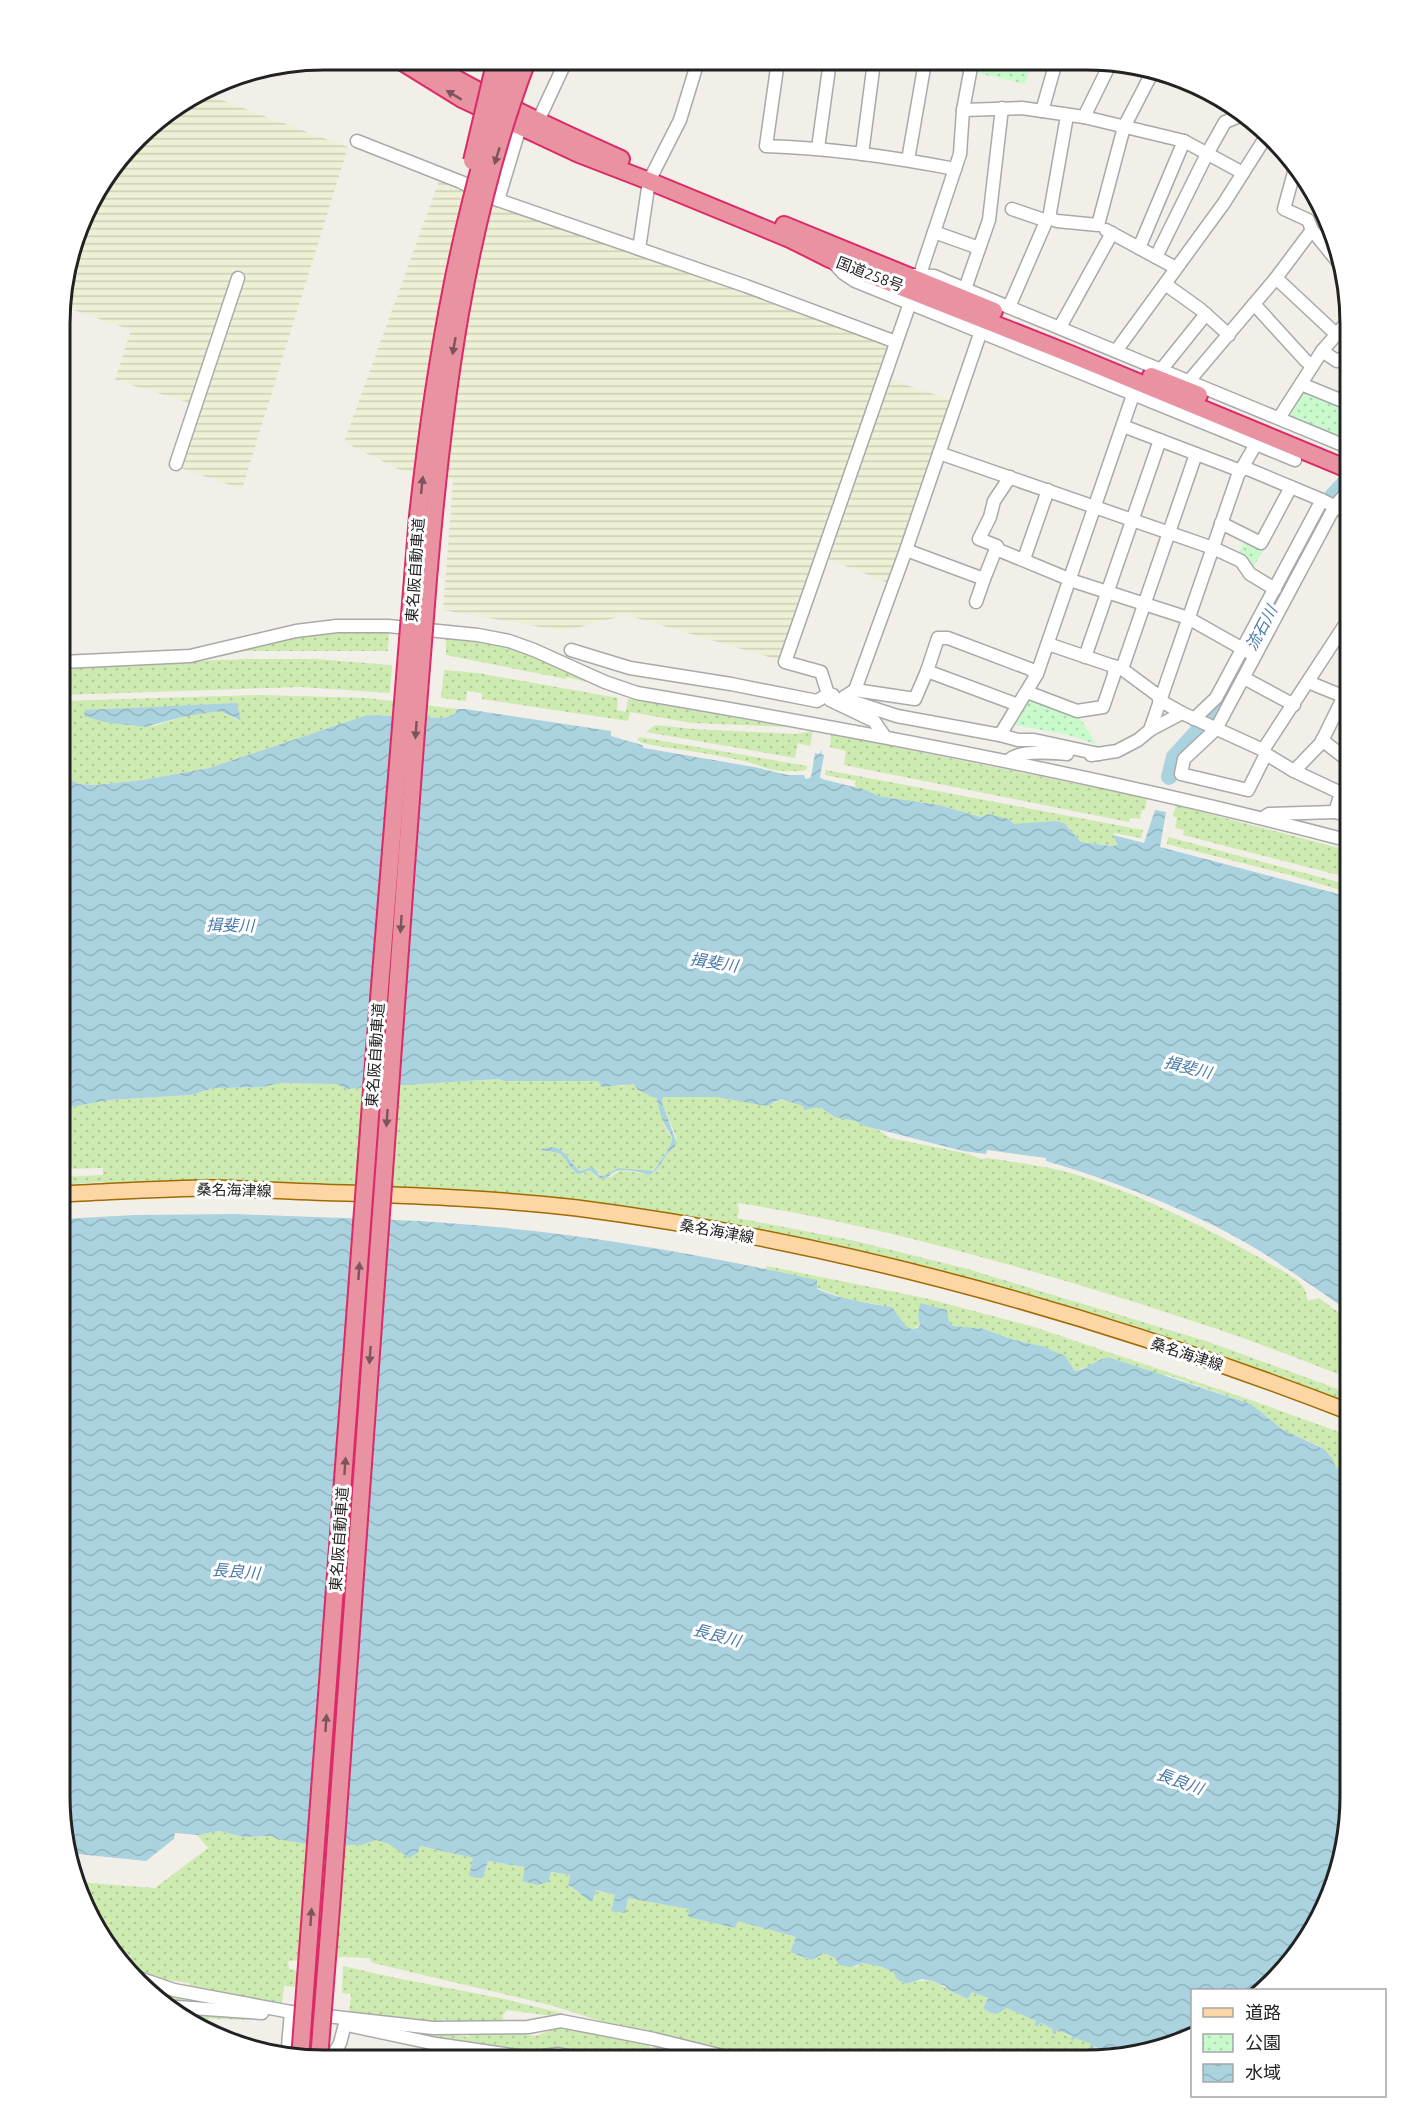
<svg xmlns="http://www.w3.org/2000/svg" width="1410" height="2121" viewBox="0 0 1410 2121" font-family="Ubuntu,'Noto Sans JP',sans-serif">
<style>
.farmland{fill:url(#farmland-rules)}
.grass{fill:url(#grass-dots);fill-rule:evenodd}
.park{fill:url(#park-dots)}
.water{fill:url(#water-waves)}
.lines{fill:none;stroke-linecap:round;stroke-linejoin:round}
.river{stroke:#aad3df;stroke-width:16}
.minor-casing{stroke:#a9a9a9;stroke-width:15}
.major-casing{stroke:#a06b00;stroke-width:18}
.highway-casing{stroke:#dc2a67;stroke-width:20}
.minor{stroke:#fff;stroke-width:12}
.major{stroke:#fcd6a4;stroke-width:15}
.highway{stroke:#e892a2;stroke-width:16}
.highway-bridge-casing{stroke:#dc2a67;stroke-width:20;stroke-linecap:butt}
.highway-bridge{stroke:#e892a2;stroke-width:16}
.oneway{fill:#7b545c}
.labels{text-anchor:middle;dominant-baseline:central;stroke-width:6;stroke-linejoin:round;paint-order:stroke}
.street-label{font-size:15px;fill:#222;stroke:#fff}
.water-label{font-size:16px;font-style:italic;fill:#4a7aab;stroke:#fff}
.rim{fill:none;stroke:#222;stroke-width:3}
</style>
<defs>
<pattern id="farmland-rules" width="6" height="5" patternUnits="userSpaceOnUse" patternTransform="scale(1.5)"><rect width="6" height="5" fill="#eef0d5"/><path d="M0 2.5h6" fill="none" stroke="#ccceb7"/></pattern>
<pattern id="grass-dots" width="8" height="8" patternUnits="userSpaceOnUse" patternTransform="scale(1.5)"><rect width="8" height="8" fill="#cdebb0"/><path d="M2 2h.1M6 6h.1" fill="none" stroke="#b0c997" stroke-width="1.8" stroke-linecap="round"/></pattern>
<pattern id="park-dots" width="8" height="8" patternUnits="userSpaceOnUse" patternTransform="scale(1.5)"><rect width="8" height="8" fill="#c8facc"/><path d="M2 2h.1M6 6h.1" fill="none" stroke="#acd6af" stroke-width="1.8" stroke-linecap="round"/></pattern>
<pattern id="water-waves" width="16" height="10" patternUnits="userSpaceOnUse" patternTransform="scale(1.5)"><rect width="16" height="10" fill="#aad3df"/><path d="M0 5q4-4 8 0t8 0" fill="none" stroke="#92b5bf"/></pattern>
</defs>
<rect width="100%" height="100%" fill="#f2efe9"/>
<!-- farmland -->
<g class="farmland">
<path d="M203,95L224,101L348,147L242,489L180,468L200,406L115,380L131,330L62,306V289L95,192L150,125Z"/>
<path d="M439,181L888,343L890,347L880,376L951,400L891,584L818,555L783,658L776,659L626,615L564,631L443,610L453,481L398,469L344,442Z"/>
</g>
<!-- grass -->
<g class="grass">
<path d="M346,630H389L388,651H242L280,639Z"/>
<path d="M446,634L510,648L587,680V682L567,677L566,679L446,655Z"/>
<path d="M247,659H315L392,665L390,693L301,687L62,695V666Z"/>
<path d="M444,670L478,673L618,698L617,710L626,712L628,699L788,727L692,723L630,712L628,721L482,699V693L467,691L466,701L441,698Z"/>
<path d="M260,695L368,698L457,709L455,714L443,718L367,715L209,768L143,780L95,785L79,784L62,776V701ZM237,703L239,721L220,711L182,717L154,726H133L116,722Z"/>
<path d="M655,725L694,729L795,734L813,731L810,746L798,743L795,758L646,732Z"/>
<path d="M831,734L1147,798L1145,810H1142L1140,819L1130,818L1129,822L844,765L846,751L830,747Z"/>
<path d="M640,737L807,766V769C799,773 792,770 784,771C772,772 760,765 748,762C713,753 677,750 642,743L637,739Z"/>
<path d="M826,770L1143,830L1141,838L1113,833L1118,845L1116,846L1081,842L1064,823L1014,824L1008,819L988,814L981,817L939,805L877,796L855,787L856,781L825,775Z"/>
<path d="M1176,805L1350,851V878L1183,835L1184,830L1175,828L1177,818L1173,816Z"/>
<path d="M1168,837L1350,885V893L1290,875L1167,844Z"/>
<path d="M498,1079L504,1081H598L620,1086L634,1084C641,1091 648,1092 654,1097C661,1104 661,1116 664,1125C667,1131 671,1135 673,1142C665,1152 661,1164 650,1172L618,1168L604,1176C591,1172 597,1163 580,1171C571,1164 572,1157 559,1149L547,1151C563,1152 567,1159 574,1172L582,1174L590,1170L596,1177H610L621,1170L651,1175C664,1166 663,1154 675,1147L676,1137L662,1102L663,1097H716L734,1100L776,1103L781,1099L819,1107L835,1117L855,1121L865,1126L874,1127L890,1138L969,1154L981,1159L988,1158C1021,1163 1055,1167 1087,1178C1148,1198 1206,1228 1262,1259C1273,1266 1297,1277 1304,1288C1306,1291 1307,1297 1308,1301L1319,1298L1350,1321V1379C1253,1339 1153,1307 1052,1277C948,1247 844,1219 737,1203L739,1211L737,1218L851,1240L964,1268L1206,1341L1335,1388L1350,1394V1407L1070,1311L637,1212L107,1185L102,1182L61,1185V1177L103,1175V1168L61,1169V1109L109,1100L191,1095L214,1088L263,1087L281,1083L336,1084L347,1089Z"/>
<path d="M767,1266L925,1298L1034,1327L1251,1400L1350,1436V1465L1340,1469L1336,1468L1332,1460L1321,1447L1282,1429L1251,1404L1167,1375L1164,1376L1111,1358L1075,1371L1065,1357L1042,1346L1014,1340L984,1329L961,1328L952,1326L949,1322L918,1316L920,1325L912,1329L906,1326L892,1307L846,1299L765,1268Z"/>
<path d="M219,1831L244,1837L271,1836L277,1839L362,1845L376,1840L389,1844L420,1846L473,1858L483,1878L488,1861L525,1867L522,1881H548L550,1872L570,1875L568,1885C577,1889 583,1899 592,1901L595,1890L615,1895L611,1910L624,1913L628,1898L690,1909L689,1917L735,1928L737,1920L796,1937L790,1952L811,1960L825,1953L835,1958L838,1963L856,1967L863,1963C873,1965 883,1967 891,1971C897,1974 898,1981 906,1984C926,1978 933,1979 950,1991C956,1994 962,1996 968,1999L972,1992L988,1998L983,2008L993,2014L1006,2008L1036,2021L1034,2025L1039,2023L1054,2029L1052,2033L1055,2034L1057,2030L1073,2037L1071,2039L1075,2037L1091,2044L1090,2047L1094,2046L1109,2053V2056L1086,2061L754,2060L691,2043L610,2024L550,2005L373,1963L369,1958L343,1957L288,1961L289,1969L300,1971L298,1987L284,1986L282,2004L189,1989V1983L161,1979L131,1970V1956L112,1953L80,1898L77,1882L155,1888L208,1848L197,1835Z"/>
<path d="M343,1966L396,1978L500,1998L577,2017V2019L507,2010L503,2015V2023H463L443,2019L442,2024L349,2014L351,1994L342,1993Z"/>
<path d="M140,1983L268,2010L159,2002Z"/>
<path d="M195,2012L251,2015L250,2020L191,2018Z"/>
<path d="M357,2022L469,2037V2031H503L535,2036L562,2026L650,2043L649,2047L653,2048L655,2044L718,2060H606L559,2051L530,2056L439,2042Z"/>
</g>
<!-- park -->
<g class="park">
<path d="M976,62H1032L1025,84L974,72Z"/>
<path d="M1308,390L1350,408V443L1294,422L1290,408L1301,393Z"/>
<path d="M1244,542L1264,550L1252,568L1238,555Z"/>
<path d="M1031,698L1078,715L1097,745L1073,736L1011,724L1026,700Z"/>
</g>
<!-- water -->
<g class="water">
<path d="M237,703L241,721L220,711L182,717L145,727L104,722L84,716L85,710Z"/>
<path d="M457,709H465L611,731V736L642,745L644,748L754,767L788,775H804L805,778L807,779L811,777L815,753L819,754L822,749L821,754L824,755L820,777L822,779L866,790L878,796L939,805L981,817L988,814L1009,819L1014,824L1055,821L1064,823L1081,842L1112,846L1118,845L1113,835L1144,843L1155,810L1166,812L1160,847L1350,897V1312C1312,1286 1274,1258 1234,1236C1174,1204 1111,1180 1046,1161V1158L987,1150L986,1154L963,1151L865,1126L855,1121L835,1117L819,1107L804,1110L803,1106L781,1099L767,1106L716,1097H663L662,1102L676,1141L675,1147C663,1154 664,1166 650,1175C644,1173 629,1170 622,1170C606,1170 609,1190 590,1170L580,1174L576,1173C559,1155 569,1153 539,1150C565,1140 566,1160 580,1171L591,1167L594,1168L599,1175L604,1176L618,1168L653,1171C657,1166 673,1144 672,1140C672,1134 668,1131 666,1127C661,1119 659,1108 657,1099L638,1090L634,1084L602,1087L598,1081H504L498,1079L347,1089L336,1084L281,1083L263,1087L214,1088L191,1095L109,1100L61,1109L62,776L79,784L95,785L143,780L209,768L367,715L443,718L455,714Z"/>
<path d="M237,1214C315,1218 394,1218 472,1225C588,1234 703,1255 817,1280V1289C840,1299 867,1303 892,1307L906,1326L912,1329L917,1328L920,1325L918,1316L920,1303L947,1310L949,1322L953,1326L984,1329L1014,1340L1042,1346L1065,1356L1075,1371C1088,1370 1099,1356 1111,1358L1251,1404L1282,1429L1324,1449L1332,1458L1336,1468L1340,1469L1350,1465L1349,1814L1336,1882L1305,1944L1264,1990H1192V2037L1187,2041L1114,2055L1111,2054L1109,2056V2053L1094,2046L1092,2049L1090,2047L1091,2044L1075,2038L1073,2041L1071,2040L1072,2036L1057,2030L1055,2034L1052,2033L1053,2029L1040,2023L1037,2026L1034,2025L1036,2021L1006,2008C997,2016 993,2015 983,2008L988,1998L972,1992L968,1999L948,1990L945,1986L932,1981L922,1979L906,1984L898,1980L893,1972L882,1967L863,1963L851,1967L839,1965L835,1958L825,1953L811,1960L790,1952L796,1937L738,1921L735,1928L688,1917L689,1909L628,1898L625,1913L611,1911L615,1895L596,1890L592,1902C583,1898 577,1889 568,1885L570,1875L551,1872L548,1882L538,1885L522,1881L525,1867L488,1861L483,1878H476L469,1875L473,1858L420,1846L418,1853L409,1858L389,1844L376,1840L362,1845L307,1844L277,1839L271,1836L244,1837L219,1831L197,1835L175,1833L174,1839L146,1861L78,1854L69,1843L60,1797L61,1219L135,1215Z"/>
</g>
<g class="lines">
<!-- river -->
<g class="river">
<path d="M1270,609L1333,495L1350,477"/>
<path d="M1169,777L1174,757L1217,710L1230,682"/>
</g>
<!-- minor casing -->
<g class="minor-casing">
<g id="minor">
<path d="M778,61L766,146C830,148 893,157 955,169"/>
<path d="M963,110L1022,108L1084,117L1184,141L1243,173"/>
<path d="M1042,111L1056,62"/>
<path d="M1067,116L1049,218L1057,221L1098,225L1124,127L1153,71"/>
<path d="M1084,117L1111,62"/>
<path d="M538,121L566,61"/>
<path d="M357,141L461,182L498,200L746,286L896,342"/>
<path d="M818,148L830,61"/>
<path d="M862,154L874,62"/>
<path d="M908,160L925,62"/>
<path d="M1296,165L1284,209L1308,220L1312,230L1338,262"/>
<path d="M498,200L520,127"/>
<path d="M1012,209L1047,221"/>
<path d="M1106,230L1176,268"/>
<path d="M934,232L979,248"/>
<path d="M1139,248L1184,141"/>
<path d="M639,249L649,181L680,120L698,61"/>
<path d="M1156,257L1207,154L1225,122L1245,114"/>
<path d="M833,262L843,273L855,281L1256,444L1238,475L1150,730"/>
<path d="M914,275L934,276L965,289L1350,448"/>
<path d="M922,275V268L960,154L963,110L972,62"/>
<path d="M1276,278L1312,230"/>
<path d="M1165,284L1200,309L1229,335"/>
<path d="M965,289L989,220L1002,108"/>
<path d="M1254,304L1305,360L1312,366"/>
<path d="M1009,307L1045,224L1049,218"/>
<path d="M1060,327L1112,233"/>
<path d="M1116,351L1224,203L1267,135"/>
<path d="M1322,351L1337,361L1350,354"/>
<path d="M1161,370L1206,314"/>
<path d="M1189,381L1276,278L1336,334"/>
<path d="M1301,384L1350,404"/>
<path d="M1279,418L1322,351L1349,320"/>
<path d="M1123,426L1241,471"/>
<path d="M1256,444L1295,460"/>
<path d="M939,453L1213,548L1241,561L1250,574L1275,589"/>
<path d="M176,464L238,278"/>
<path d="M1243,467L1322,500L1350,514"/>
<path d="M1010,477L994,501L990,517L979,539L997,546L996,549L1064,577"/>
<path d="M1221,523L1261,543L1291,487"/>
<path d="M906,550L984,579L996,549"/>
<path d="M1024,559L1048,490"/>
<path d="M1070,580L1188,618L1250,653"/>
<path d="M976,602L984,579"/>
<path d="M1048,644L1122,669L1160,697"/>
<path d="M571,650L630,668L731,684L817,701L828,694L821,672L785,662L910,303"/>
<path d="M1085,657L1160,440"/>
<path d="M62,662L190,656L296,631L337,626H388L478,635L509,641L534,650L605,682L637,693C877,734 1115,779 1350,841"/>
<path d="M1122,669L1196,454"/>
<path d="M927,671L938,638H948L1030,669L1037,674"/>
<path d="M1244,678L1294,705"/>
<path d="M1308,682L1350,699"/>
<path d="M855,690L906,550L981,331"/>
<path d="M1027,692L1077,711L1103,707L1114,675V666"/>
<path d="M833,695L828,694L830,700L874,721L885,737"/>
<path d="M1159,700L1182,713"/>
<path d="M1194,719L1216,698L1322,500"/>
<path d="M1000,735L897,716L851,701L844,697L855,690L915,699L927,671L1018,705"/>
<path d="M1322,740L1350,762"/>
<path d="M1263,750L1266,754L1294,771L1341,793L1335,812L1350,816"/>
<path d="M1099,754L1034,740H1018L1000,735L1037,674L1133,395"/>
<path d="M1266,754L1248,790L1181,774L1184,759L1216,729L1335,506L1350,489"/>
<path d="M1091,755L1117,751L1138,740L1150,730L1182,713L1263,750L1350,617"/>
<path d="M1008,761C1019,749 1052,753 1067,754"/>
<path d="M1294,771L1321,743L1344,696"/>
<path d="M1263,818L1269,814L1335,812"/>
<path d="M133,1976L174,1990L291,2012L433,2028L528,2027L561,2021L654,2039L739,2060"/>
<path d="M163,2006L262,2013"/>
<path d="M347,2025L436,2044L531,2058L558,2054L588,2060"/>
<path d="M287,2058L291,2012"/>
<path d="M331,2059L340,2043L345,2024"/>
</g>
</g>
<!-- major casing -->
<g class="major-casing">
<path id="major" d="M61,1194C111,1192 163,1188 213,1188C257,1189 301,1192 345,1193C422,1196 500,1199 577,1208C841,1242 1102,1316 1350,1412"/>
</g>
<!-- highway casing -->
<g class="highway-casing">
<g id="highway">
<path d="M399,60L462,99L579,154L649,181L790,239L830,259L1070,354L1350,470"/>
<path d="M424,60C487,98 554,129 621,159"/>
<path d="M493,72L496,60"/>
<path d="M784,225L994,311"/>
<path d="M1151,376L1199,395"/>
</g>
</g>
<!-- minor -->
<use href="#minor" class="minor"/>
<!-- major -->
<use href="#major" class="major"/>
<!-- highway -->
<use href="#highway" class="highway"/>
<!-- highway-bridge casing -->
<g class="highway-bridge-casing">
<g id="highway-bridge">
<path d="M472,161L493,72"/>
<path d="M300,2059L375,1049L418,516C435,361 461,208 513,61"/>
<path d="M319,2059L332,1895C356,1552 380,1209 406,866C413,770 420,675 428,579C443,404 464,226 527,61"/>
</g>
</g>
<!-- highway-bridge -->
<use href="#highway-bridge" class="highway-bridge"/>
</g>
<!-- one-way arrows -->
<defs><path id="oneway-solid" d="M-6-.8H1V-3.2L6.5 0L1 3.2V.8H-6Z" transform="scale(1.5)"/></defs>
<g class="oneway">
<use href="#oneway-solid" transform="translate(454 95) rotate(-149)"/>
<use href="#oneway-solid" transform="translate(497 156) rotate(107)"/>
<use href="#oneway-solid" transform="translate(454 346) rotate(100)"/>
<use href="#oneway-solid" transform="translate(422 485) rotate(-84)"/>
<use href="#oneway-solid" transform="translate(416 730) rotate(94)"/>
<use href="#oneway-solid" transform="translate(401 924) rotate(94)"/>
<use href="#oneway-solid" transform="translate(387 1118) rotate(94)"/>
<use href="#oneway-solid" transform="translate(359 1271) rotate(-86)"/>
<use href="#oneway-solid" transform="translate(370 1355) rotate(94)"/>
<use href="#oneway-solid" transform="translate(345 1466) rotate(-86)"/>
<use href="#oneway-solid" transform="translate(326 1723) rotate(-86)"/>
<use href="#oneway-solid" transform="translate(311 1917) rotate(-86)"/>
</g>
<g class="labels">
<!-- street labels -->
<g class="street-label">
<text transform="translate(870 274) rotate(21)">国道258号</text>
<text transform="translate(415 570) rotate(-86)">東名阪自動車道</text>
<text transform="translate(375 1055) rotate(-86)">東名阪自動車道</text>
<text transform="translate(234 1190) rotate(1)">桑名海津線</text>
<text transform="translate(717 1231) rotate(10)">桑名海津線</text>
<text transform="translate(1187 1354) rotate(18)">桑名海津線</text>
<text transform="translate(339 1539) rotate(-86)">東名阪自動車道</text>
</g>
<!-- water labels -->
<g class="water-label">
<text transform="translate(1261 628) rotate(-62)">流石川</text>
<text transform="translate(230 925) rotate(1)">揖斐川</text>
<text transform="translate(714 962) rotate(9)">揖斐川</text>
<text transform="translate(1188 1067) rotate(14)">揖斐川</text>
<text transform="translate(236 1571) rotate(5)">長良川</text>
<text transform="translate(717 1635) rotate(15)">長良川</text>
<text transform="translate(1180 1781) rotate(20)">長良川</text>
</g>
</g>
<!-- crop -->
<path d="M0 0H1410V2121H0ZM324 70H1086A254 254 0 0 1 1340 324V1796A254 254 0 0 1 1086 2050H324A254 254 0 0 1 70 1796V324A254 254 0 0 1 324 70Z" fill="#fff" fill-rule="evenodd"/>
<path class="rim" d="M324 70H1086A254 254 0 0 1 1340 324V1796A254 254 0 0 1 1086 2050H324A254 254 0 0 1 70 1796V324A254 254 0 0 1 324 70Z"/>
<!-- legend -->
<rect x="1191" y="1989" width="195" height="108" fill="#ffffff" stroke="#a7a7a7" stroke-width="1.5"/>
<rect x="1203" y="2008" width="30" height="9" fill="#fcd6a4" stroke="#a7a7a7" stroke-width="1.5"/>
<text x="1245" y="2019" font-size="18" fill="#222222">道路</text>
<rect x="1203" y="2034" width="30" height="18" fill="url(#park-dots)" stroke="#a7a7a7" stroke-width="1.5"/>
<text x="1245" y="2049" font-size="18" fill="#222222">公園</text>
<rect x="1203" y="2064" width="30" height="18" fill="url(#water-waves)" stroke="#a7a7a7" stroke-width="1.5"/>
<text x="1245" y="2079" font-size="18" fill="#222222">水域</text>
</svg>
